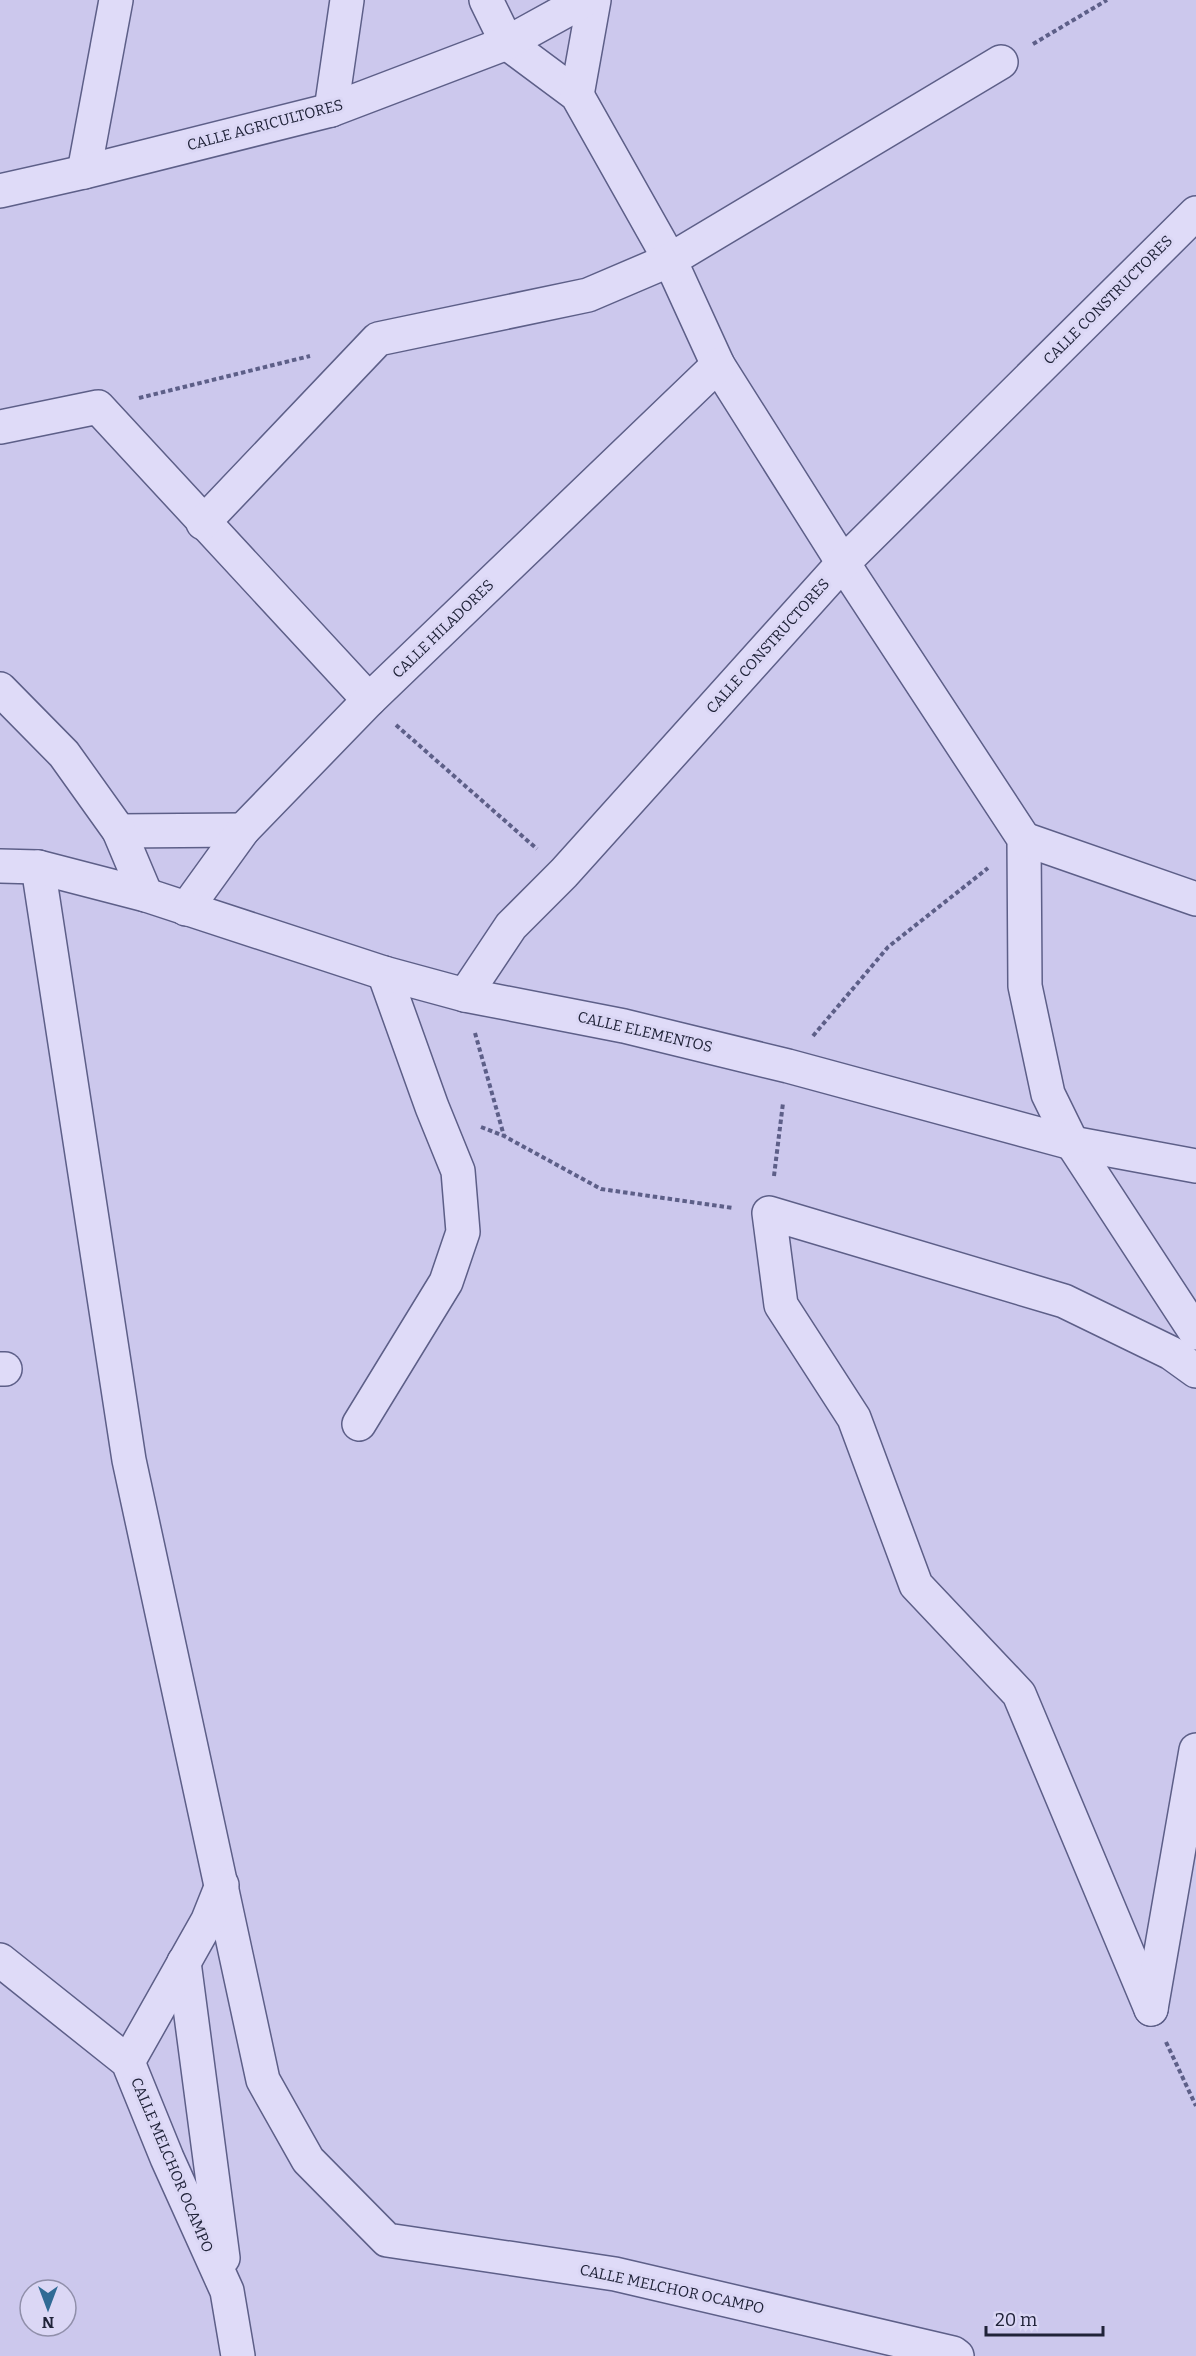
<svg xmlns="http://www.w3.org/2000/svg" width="1196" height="2356" viewBox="0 0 1196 2356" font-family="Bitter,serif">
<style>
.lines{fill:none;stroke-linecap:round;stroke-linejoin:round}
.minor-casing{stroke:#5d5f88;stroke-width:36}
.tertiary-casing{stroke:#5d5f88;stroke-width:36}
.path{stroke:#5d5f88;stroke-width:4;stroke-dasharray:4.5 3;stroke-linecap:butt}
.minor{stroke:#dfdbf8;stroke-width:33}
.tertiary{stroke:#dfdbf8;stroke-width:33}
.labels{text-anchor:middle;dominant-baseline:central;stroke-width:6;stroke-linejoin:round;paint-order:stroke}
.street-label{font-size:15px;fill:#202339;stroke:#dbd7f5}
</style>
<rect width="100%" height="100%" fill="#ccc8ed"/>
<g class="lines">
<!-- minor casing -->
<g class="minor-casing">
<g id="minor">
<path d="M486,0L507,43L577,95L670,260L718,365L843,563L1024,839L1025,986L1048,1094L1072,1143L1196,1333"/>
<path d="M577,95L594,0"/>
<path d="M331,110L347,0"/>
<path d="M84,172L116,0"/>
<path d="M0,427L98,407L369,700"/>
<path d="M203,523L378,339L588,295L670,260L1001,62"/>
<path d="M119,831L243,830"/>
<path d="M1024,839L1196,899"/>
<path d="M38,867L129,1460L263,2080L308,2160L387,2240L615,2274L953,2353L957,2356"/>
<path d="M186,909L243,830L369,700L718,365"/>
<path d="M465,995L511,926L564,873L843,563L1196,213"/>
<path d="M0,1369H5"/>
<path d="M359,1424L446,1282L463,1232L458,1171L432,1107L384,973"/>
<path d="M0,1960L128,2062L167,2158L227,2291L238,2356"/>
<path d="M184,1962L223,2258"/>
<path d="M1151,2009L1019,1694L916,1585L854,1418L781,1305L769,1213L1064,1301L1171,1353L1196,1371"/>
<path d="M1151,2009L1196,1750"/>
<path d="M128,2062L208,1920L222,1885"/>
</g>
</g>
<!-- tertiary casing -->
<g class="tertiary-casing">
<g id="tertiary">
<path d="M0,191L84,172L331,110L507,43L585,0"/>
<path d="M0,689L64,754L119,831L146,895"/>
<path d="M0,866L38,867L146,895L384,973L465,995L624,1026L788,1066L1072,1143L1196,1166"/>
</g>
</g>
<!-- path -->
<g class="path">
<path d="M1033,44L1107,0"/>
<path d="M139,398L310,356"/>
<path d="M396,725L537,849"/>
<path d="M475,1033L504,1136"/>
<path d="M813,1036L888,947L988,868"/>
<path d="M481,1127L504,1136L601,1189L733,1208"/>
<path d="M774,1176L783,1103"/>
<path d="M1166,2042L1196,2106"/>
</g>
<!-- minor -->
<use href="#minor" class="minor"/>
<!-- tertiary -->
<use href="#tertiary" class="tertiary"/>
</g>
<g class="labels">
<!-- street labels -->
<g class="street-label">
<text transform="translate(265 125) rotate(-15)">CALLE AGRICULTORES</text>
<text transform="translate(1108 300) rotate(-45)">CALLE CONSTRUCTORES</text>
<text transform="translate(443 629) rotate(-44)">CALLE HILADORES</text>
<text transform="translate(768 646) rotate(-48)">CALLE CONSTRUCTORES</text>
<text transform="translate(645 1032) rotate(13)">CALLE ELEMENTOS</text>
<text transform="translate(172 2165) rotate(67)">CALLE MELCHOR OCAMPO</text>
<text transform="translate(672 2289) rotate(12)">CALLE MELCHOR OCAMPO</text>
</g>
</g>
<!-- north arrow -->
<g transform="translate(48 2308) rotate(180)"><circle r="28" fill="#dbd7f5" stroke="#908faa" stroke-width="1.5"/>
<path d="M0-4.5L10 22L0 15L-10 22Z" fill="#306b95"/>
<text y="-9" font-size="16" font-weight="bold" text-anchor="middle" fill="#202339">N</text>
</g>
<!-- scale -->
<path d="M986 2326v9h117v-9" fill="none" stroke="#202339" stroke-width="3"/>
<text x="995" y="2326" font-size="18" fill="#202339" stroke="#dbd7f5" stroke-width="4.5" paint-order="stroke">20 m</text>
</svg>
